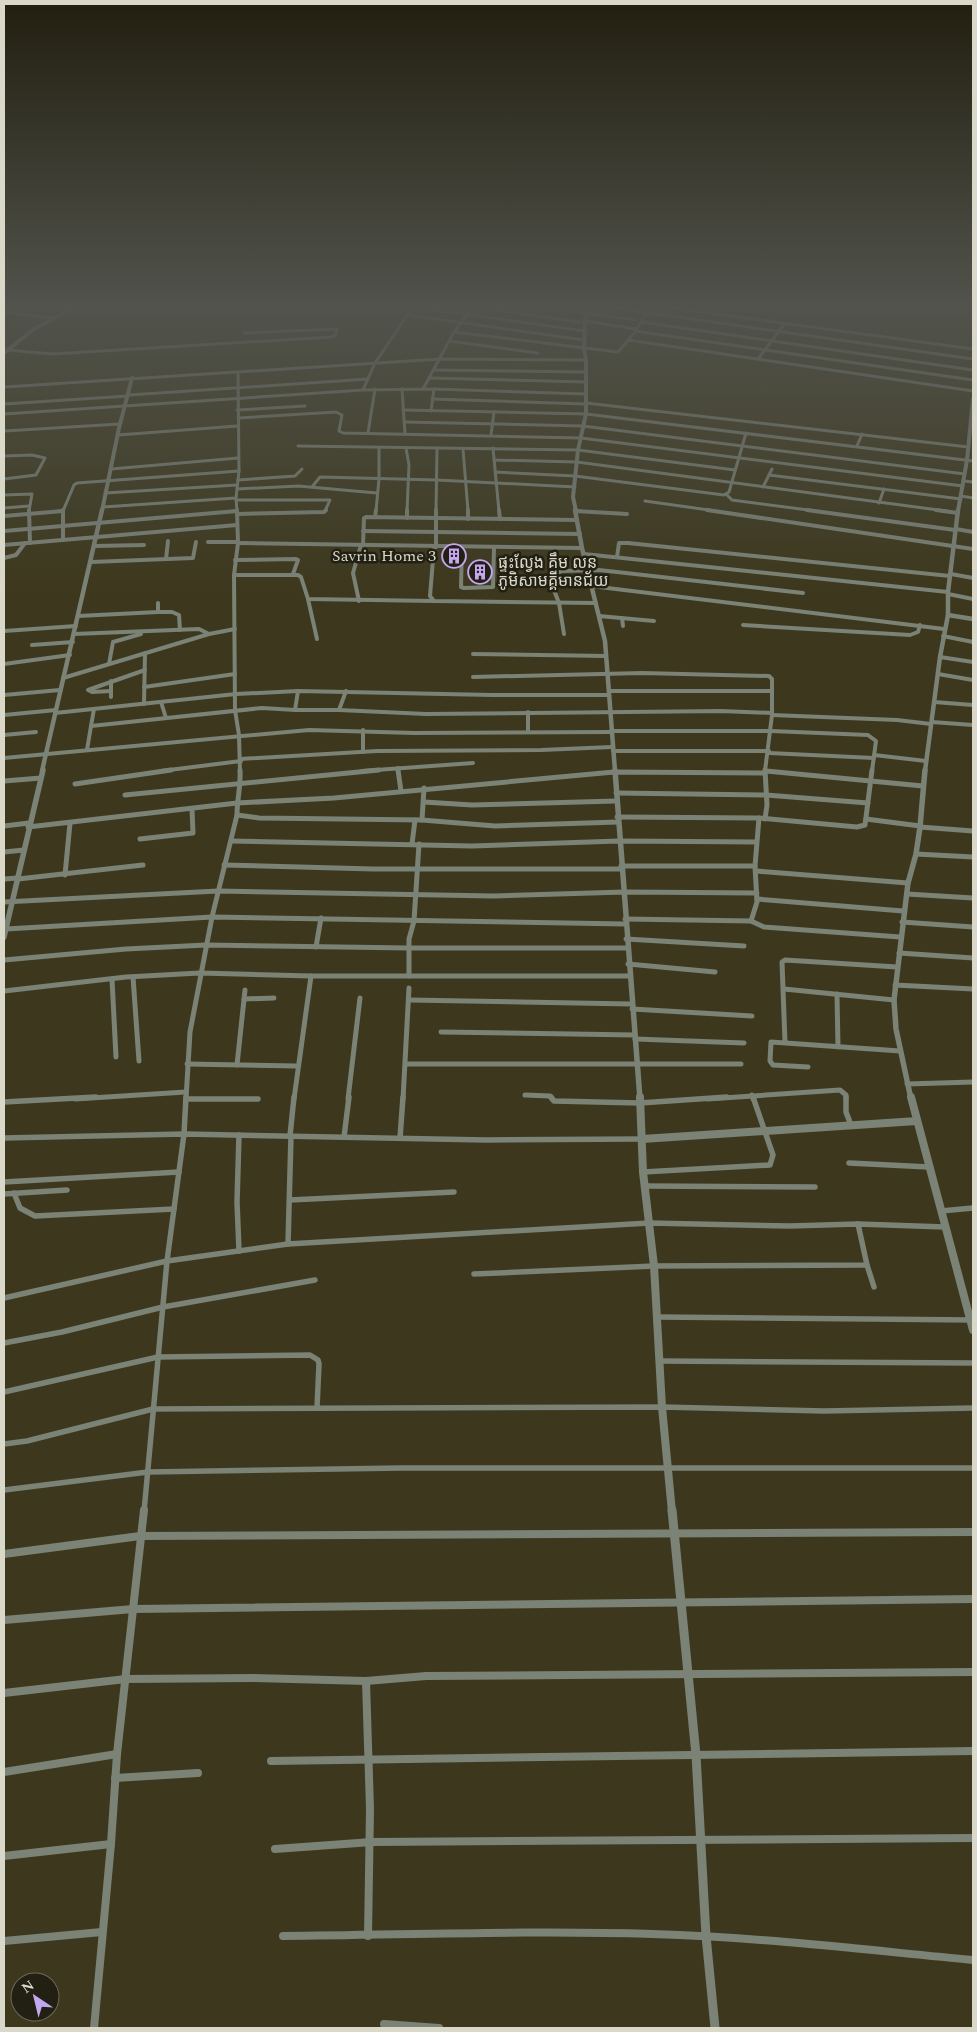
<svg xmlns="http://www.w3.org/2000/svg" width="977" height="2032" viewBox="0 0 977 2032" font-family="Spectral,'Noto Sans Khmer',serif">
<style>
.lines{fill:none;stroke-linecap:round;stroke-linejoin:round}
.minor-far4{stroke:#7b8276;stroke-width:3}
.minor-far3{stroke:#7b8276;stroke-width:4}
.minor-far2{stroke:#7b8276;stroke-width:5}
.minor-far1{stroke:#7b8276;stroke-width:5.5}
.minor{stroke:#7b8276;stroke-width:8}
.tertiary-far4{stroke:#7b8276;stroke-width:4}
.tertiary-far3{stroke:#7b8276;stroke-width:4.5}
.tertiary-far2{stroke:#7b8276;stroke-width:5.5}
.tertiary-far1{stroke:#7b8276;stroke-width:8}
.tertiary{stroke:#7b8276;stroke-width:9}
.labels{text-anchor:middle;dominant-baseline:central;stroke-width:5;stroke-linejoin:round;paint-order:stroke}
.far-poi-label{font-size:16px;fill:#dad8c8;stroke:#221f13;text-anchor:end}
</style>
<rect width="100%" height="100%" fill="#3d381d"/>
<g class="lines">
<!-- minor-far4 -->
<g class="minor-far4">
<path d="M465,305L585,323"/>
<path d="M527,305L585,313"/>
<path d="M593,305L973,359"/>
<path d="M651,305L973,349"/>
<path d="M413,307L585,331"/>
<path d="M4,312L52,318"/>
<path d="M585,313L636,320"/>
<path d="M407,315L584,340"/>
<path d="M585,321L636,329"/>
<path d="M641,322L973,370"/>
<path d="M635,331L973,380"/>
<path d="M454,332L618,352L635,332L651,305"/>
<path d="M628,340L973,391"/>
<path d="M449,341L538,353"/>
<path d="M7,350L53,354L331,337L335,336L337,329L244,333"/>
<path d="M758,359L785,323"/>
<path d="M434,370L586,372"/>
<path d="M429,378L586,382"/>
<path d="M4,387L440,359L586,360"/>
<path d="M402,389L405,434"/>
<path d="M423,389L454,332L474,305"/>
<path d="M363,390L375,363L414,305"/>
<path d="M129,395L368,379"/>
<path d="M432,399L586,404"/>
<path d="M586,403L968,447"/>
<path d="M4,404L128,396"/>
<path d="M237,410L305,406"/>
<path d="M403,410L586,414L973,461"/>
<path d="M431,411L434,389"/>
<path d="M4,414L363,390L434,389L586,394"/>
<path d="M238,418L336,412L342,415L339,431L343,433L581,438L963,486"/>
<path d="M404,422L583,426L965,474"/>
<path d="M4,431L120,424"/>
<path d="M368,433L375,389"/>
<path d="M118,435L237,426"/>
<path d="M491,435L494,412"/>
<path d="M298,446L578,450L735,470"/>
<path d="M857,446L862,434"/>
<path d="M406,448L409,465L407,511"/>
<path d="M493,448L499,511"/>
<path d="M463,449L468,511"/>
<path d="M4,456L32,455L45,458L36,475L4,479"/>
<path d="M494,460L577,462L946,511"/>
<path d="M111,469L238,458"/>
<path d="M495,472L575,476L724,495L729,492L746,433"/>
<path d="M769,475L961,499"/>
<path d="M238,480L295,476L302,469"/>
<path d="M964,481L973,482"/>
<path d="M312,487L320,477L437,480L575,487"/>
<path d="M763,487L772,469"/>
<path d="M237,489L298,486L377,493"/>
<path d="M105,493L237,485"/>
<path d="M726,494L732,500L816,511"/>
<path d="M4,495L32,494L29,511"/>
<path d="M961,496L973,498"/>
<path d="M236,498L237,511"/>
<path d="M236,500H330L325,511"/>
<path d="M645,501L716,511"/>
<path d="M879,503L884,489"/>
<path d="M103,507L236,498L239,471L238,372"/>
<path d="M4,508L29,506"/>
<path d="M59,511H63"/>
<path d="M63,511L74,485L77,483L239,471"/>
<path d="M233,511H237"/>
<path d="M376,511L379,479V448"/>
<path d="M436,511L437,449"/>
<path d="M575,511H581"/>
</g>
<!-- minor-far3 -->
<g class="minor-far3">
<path d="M29,510L30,543"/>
<path d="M237,510L238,543L234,575L235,710L239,735L240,771"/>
<path d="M468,510V519"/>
<path d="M499,510L500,519"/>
<path d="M707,510L973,549"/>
<path d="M807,510L955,530"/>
<path d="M936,510L958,513"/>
<path d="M575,511L627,514"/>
<path d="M237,514L324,512L326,510"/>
<path d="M4,516L63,511"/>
<path d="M375,517L376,510"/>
<path d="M407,518V510"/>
<path d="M956,529L973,532"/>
<path d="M4,531L237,511"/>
<path d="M363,531L580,534"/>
<path d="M63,540V510"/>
<path d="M208,542H238"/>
<path d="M238,543L582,548"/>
<path d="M4,545L237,525"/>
<path d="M363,545L364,518L366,517L577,520"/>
<path d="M95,546L144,545"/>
<path d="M434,547L430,596L434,601L596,603"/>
<path d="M436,547V510"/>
<path d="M462,547L461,587L464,588L493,587L494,548"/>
<path d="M584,554L948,592"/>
<path d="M617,557L619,543H628L950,576"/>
<path d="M4,558L16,555L25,543"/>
<path d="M166,559L168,541"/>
<path d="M235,560L296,559L298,560L293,574"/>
<path d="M91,562L193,558L196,542"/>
<path d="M951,574L973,578"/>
<path d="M234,575H298L301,577L308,599L434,601"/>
<path d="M591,586L944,629"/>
<path d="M948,594L973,599"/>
<path d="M308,599L317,639"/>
<path d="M359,601L353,573L361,545"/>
<path d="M158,612H172L179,615L180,630"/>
<path d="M78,616L158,612V603"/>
<path d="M599,616L654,621"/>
<path d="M622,618L623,626"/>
<path d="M743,625L910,635L918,632L920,625"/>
<path d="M4,631L76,626"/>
<path d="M74,634L199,629L209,634"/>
<path d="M564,634L559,603L552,585L553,575L562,571L599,570L803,593"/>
<path d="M943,636L973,642"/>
<path d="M32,645L73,642"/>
<path d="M473,654L606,656"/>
<path d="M940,657L973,662"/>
<path d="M4,664L70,655"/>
<path d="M109,664L113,642L141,634"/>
<path d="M938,674L973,680"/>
<path d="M473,677L642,673L769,676L772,679V715L765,771"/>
<path d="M63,678L209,634L235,629"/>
<path d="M111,681V697"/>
<path d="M144,687L235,674"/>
<path d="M111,691L92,692L88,690L145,670"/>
<path d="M298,691L295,710H339"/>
<path d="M346,691L339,710L426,714L721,711L772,713"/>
<path d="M609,691H772"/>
<path d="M4,695L60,690"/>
<path d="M161,702L166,718"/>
<path d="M934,702L973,705"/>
<path d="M144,704L145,653"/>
<path d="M528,712V732"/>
<path d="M55,713L236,694L298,691L492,695H609"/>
<path d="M4,715L56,710"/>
<path d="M772,715L897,720L931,724"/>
<path d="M932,722L973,725"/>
<path d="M91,726L94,709"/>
<path d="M363,730V752"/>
<path d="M611,731H771"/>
<path d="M771,731L868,735L876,741L872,771"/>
<path d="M4,735L36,732"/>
<path d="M87,750L91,726L262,708L295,710"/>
<path d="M613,751H769"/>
<path d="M769,753L874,758"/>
<path d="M874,755L926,761"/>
<path d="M4,758L309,730L414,733L611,732"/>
<path d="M240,759L377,751L541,750L612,747"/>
<path d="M398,768V771"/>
<path d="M161,771L241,761"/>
<path d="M362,771L473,763"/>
</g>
<!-- minor-far2 -->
<g class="minor-far2">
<path d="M398,770L401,791"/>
<path d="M766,771L923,786"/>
<path d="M4,781L41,778"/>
<path d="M75,784L171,770"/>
<path d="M616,793L766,795L868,803"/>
<path d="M125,795L379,770"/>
<path d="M424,802L472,805L616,801"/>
<path d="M237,815L259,818L422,820L495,826L618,822"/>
<path d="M617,817L759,818L857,827L865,825L872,770"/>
<path d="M765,819L767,805L765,770"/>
<path d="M866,819L920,826"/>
<path d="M422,820L424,788"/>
<path d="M4,826L29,823"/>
<path d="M28,827L237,803L334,798L614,772L765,773"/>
<path d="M920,827L973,831"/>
<path d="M140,839L193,833L192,809"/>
<path d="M231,841L472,846L619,841L756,842"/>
<path d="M412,844L415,820"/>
<path d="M4,852L24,850"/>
<path d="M916,854L973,857"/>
<path d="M224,865L373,869H622"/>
<path d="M621,866H755L759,818"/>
<path d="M756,871L908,883"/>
<path d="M65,875L70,823"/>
<path d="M4,879L18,878"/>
<path d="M18,879L143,865"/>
<path d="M907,894L973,898"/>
<path d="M757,899L903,911"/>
<path d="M4,902L218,891L494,896L625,892L757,893"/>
<path d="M625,919L751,921L757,902L755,866"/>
<path d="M751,921L764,927L900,937"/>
<path d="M902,922L973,927"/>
<path d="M6,929L212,917L625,924"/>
<path d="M626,939L744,946"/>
<path d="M316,947L321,918"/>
<path d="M899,953L973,958"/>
<path d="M4,960L126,949L206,945L409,948H627"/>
<path d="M628,964L715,972"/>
<path d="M409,976V939L414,921L419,844"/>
<path d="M133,977L139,1061"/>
<path d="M112,979L116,1057"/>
<path d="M895,985L973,989"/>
<path d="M784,989L894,1000"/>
<path d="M4,991L126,977L200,973L311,976H629"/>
<path d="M837,994L838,1047"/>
<path d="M244,999L274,998"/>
<path d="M409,1000L631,1004"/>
<path d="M632,1009L752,1016"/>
<path d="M441,1032L635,1035"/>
<path d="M635,1039L744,1043"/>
<path d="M785,1042L782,962L785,960L897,967"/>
<path d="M187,1064L297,1066"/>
<path d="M406,1064H741"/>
<path d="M237,1065L245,990"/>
<path d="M808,1067L773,1065L770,1061L771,1042L900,1051"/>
<path d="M907,1084L973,1082"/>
<path d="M525,1095L550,1096L552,1099"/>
<path d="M752,1095L753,1099"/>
<path d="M75,1099L186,1092"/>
<path d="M186,1099L190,1032L212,917L237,815C237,799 241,786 240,770"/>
<path d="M294,1099L311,976"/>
<path d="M348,1099L360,998"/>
<path d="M403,1099L409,988"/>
<path d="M708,1099L840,1090L846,1095V1099"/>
</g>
<!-- minor-far1 -->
<g class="minor-far1">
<path d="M551,1097L554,1101L640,1103L727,1097"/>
<path d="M846,1097V1112L851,1125"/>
<path d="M186,1099H258"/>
<path d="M4,1102L96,1097"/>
<path d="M239,1135L237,1202L239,1251"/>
<path d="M290,1136L294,1097"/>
<path d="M344,1137L349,1097"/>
<path d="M4,1138L184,1134L486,1140L642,1139"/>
<path d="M400,1138L403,1097"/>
<path d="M849,1163L929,1167"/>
<path d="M643,1172L770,1165L773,1155L753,1097"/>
<path d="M4,1182L179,1172"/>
<path d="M646,1186L815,1187"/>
<path d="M14,1193L20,1208L35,1216L174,1209"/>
<path d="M4,1194L67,1190"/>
<path d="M290,1200L454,1192"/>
<path d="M941,1211L973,1208"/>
<path d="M288,1244L291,1136"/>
<path d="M867,1265L874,1287"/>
<path d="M474,1274L654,1266L867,1265L858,1224"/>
<path d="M4,1298L167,1261L288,1244L649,1223L790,1226L858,1224L945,1227"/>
<path d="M657,1317L973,1320"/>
<path d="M4,1343L62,1332L163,1307L315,1280"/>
<path d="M659,1361L973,1363"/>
<path d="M4,1392L158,1357L310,1355L318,1360L319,1364L317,1408"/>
<path d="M4,1444L27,1441L153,1409L662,1407L824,1411L973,1408"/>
<path d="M4,1490L148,1472L401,1468H973"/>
<path d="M144,1512L167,1261L184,1134L186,1097"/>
</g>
<!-- minor -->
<g class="minor">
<path d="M4,1554L140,1536L973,1532"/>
<path d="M4,1620L133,1609L973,1599"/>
<path d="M366,1681L370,1809L368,1936"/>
<path d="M4,1693L126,1679L253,1678L366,1681L426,1676L973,1672"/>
<path d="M271,1761L973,1751"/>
<path d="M4,1772L117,1754"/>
<path d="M115,1778L198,1773"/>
<path d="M275,1849L372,1842L973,1838"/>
<path d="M4,1856L111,1844"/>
<path d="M283,1936C406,1935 530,1930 653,1934C760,1937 866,1950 973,1960"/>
<path d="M4,1941L102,1932"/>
<path d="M384,2024L439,2028"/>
<path d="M94,2028L111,1844L117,1754L144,1510"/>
</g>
<!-- tertiary-far4 -->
<g class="tertiary-far4">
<path d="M4,353L34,329L78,305"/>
<path d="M102,511L119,428L132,378"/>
<path d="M576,511L573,497L578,450L586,414V360L584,348L586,305"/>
<path d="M958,511L967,460L973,399"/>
</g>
<!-- tertiary-far3 -->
<g class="tertiary-far3">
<path d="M575,510L582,548L605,641L615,771"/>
<path d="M948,615L973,619"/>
<path d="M42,771L102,510"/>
<path d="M925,771L940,657L948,615V592L958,510"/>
</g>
<!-- tertiary-far2 -->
<g class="tertiary-far2">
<path d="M615,770L640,1099"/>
<path d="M4,937L43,770"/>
<path d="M911,1099L896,1029L894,1000L908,883L916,854L920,827L925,770"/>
</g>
<!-- tertiary-far1 -->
<g class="tertiary-far1">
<path d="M640,1097L643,1172L654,1266L662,1407L672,1512"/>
<path d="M911,1097L973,1330"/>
<path d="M642,1139L917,1121"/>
</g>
<!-- tertiary -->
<path class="tertiary" d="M672,1510L696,1755L706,1936L715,2028"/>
</g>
<!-- sky -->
<linearGradient id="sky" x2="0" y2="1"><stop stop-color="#221f10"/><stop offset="0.52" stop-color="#51534c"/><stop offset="1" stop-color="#51534c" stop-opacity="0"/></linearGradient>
<rect width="977" height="589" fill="url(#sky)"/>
<!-- icons -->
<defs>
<g id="building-ring" transform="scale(1.25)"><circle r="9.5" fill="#221f13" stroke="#c4a7f1" stroke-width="1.5"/><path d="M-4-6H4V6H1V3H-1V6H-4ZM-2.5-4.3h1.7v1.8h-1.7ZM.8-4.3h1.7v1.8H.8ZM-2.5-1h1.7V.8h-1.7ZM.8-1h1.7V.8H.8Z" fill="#c4a7f1"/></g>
</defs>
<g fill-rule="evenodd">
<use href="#building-ring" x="454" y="556"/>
<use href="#building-ring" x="480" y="572"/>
</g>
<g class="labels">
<!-- far-poi labels -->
<g class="far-poi-label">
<text x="436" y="556">Savrin Home 3</text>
<text x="498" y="563" text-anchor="start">ផ្ទះល្វែង គឹម លន<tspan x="498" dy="18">ភូមិសាមគ្គីមានជ័យ</tspan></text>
</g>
</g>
<!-- border -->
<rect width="977" height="2032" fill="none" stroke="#dad8c8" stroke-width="10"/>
<!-- north arrow -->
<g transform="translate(35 1997) rotate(325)"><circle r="24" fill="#221f13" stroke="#6c695b"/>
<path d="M0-4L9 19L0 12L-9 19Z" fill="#c4a7f1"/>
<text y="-8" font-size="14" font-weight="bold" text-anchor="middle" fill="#dad8c8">N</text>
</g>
</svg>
